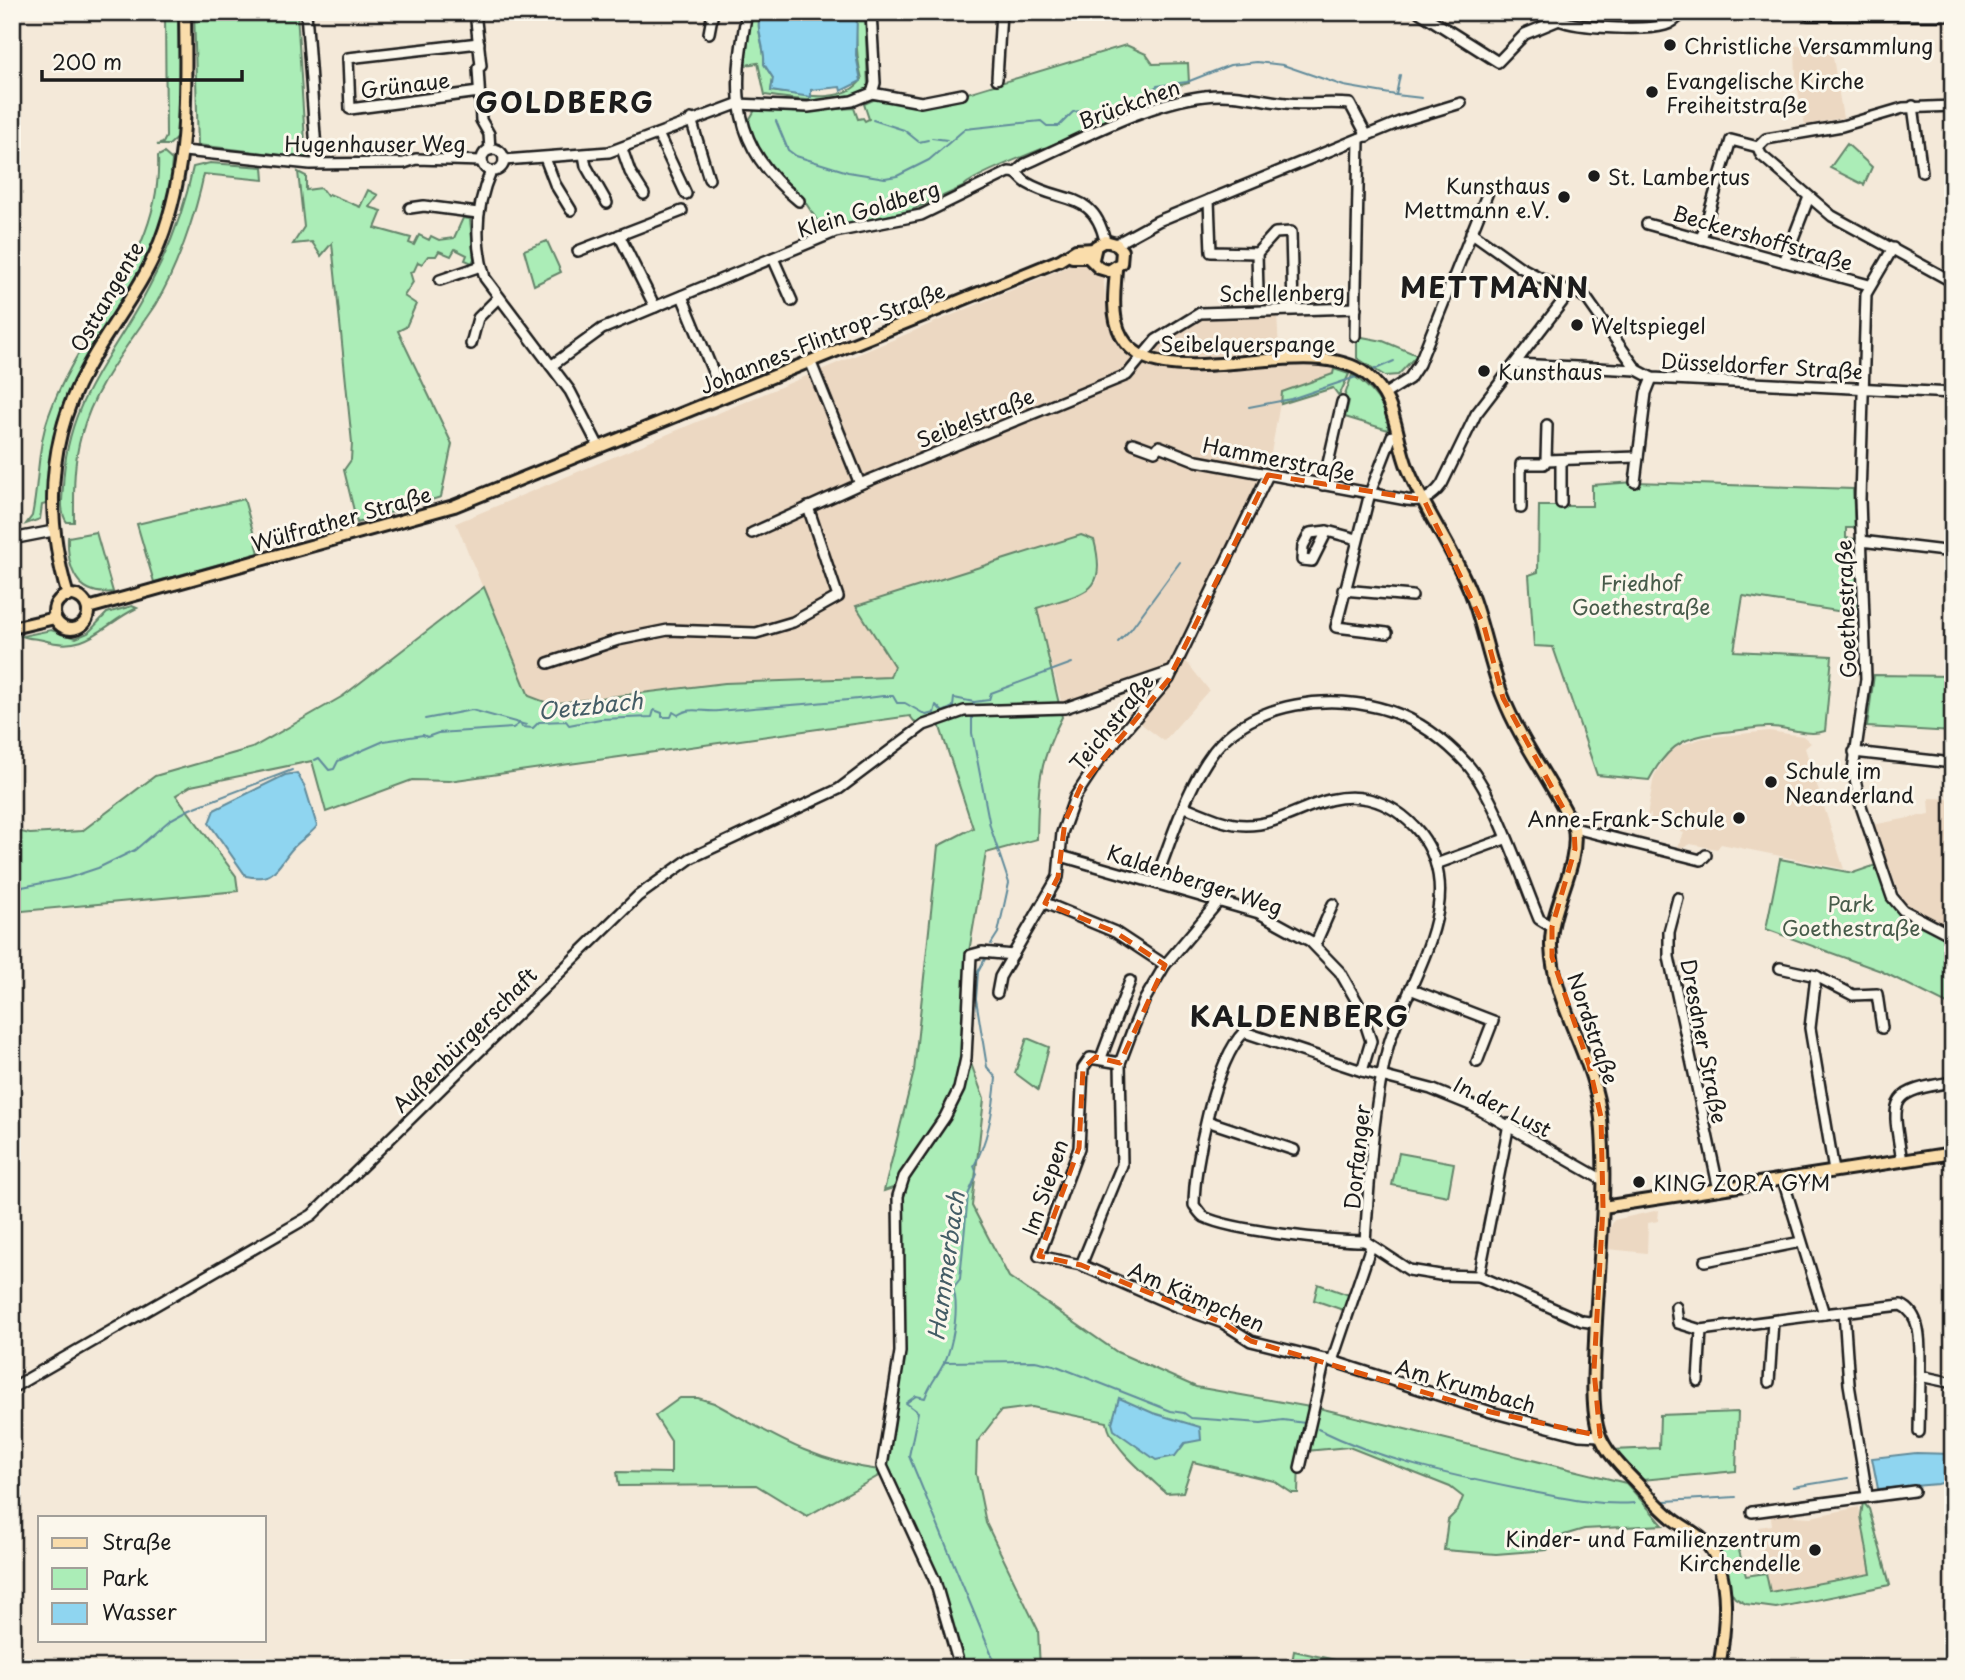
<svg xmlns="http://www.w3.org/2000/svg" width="1965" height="1680" viewBox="0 0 1965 1680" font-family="'Playpen Sans',sans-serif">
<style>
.built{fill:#ecd8c2}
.green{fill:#abedb7;stroke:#64846a;stroke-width:2}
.water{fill:#8fd5f0;stroke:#618b9b;stroke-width:2}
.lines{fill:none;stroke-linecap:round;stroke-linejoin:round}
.stream{stroke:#618b9b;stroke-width:2}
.minor-casing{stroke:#1c1c1c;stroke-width:14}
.major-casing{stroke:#1c1c1c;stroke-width:16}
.minor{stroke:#fbf7ec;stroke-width:9}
.major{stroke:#faddab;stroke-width:10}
.marked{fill:none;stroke:#de560d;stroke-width:5;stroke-dasharray:14 9;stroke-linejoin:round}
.poi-dot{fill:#1c1c1c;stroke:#fbf7ec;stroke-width:2.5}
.labels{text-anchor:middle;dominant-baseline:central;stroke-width:6;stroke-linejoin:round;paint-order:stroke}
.poi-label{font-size:21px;fill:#1c1c1c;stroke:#fbf7ec;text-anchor:start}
.street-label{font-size:21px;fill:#1c1c1c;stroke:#fbf7ec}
.park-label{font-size:21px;fill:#475b4a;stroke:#fbf7ec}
.water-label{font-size:23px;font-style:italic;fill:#445d66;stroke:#fbf7ec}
.district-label{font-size:28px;font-weight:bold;letter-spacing:2px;fill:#1c1c1c;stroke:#fbf7ec}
</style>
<rect width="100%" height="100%" fill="#f4e9d9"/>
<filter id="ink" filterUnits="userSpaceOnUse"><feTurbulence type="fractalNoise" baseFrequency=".0143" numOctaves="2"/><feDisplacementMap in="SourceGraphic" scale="14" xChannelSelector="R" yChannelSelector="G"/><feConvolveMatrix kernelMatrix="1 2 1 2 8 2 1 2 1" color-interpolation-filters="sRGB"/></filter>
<g filter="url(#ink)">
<!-- built -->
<g class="built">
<path d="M1830,39L1843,118L1805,125L1796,80L1795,46Z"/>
<path d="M1081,261L1103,278L1110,328L1117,345L1131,356L1141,358L1178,327L1200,317L1277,315L1280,365H1315L1334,369L1333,374L1320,380L1282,392L1268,470L1169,668L1062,705L1037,607L1092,588L1098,580L1100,562L1094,539L1080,536L856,606L894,666L890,677L728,683L549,704L528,697L456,523Z"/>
<path d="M1185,660L1209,690L1164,741L1140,723L1175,681Z"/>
<path d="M1769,731L1803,736L1811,743L1805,748L1844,869L1721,844L1717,849L1690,844L1684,848L1678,847L1684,833L1650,821L1651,814L1647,816L1654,776L1668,754L1679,746L1703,738Z"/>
<path d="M1929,798L1953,799V931L1904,905L1872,825L1930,814Z"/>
<path d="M1659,1210L1658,1221L1648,1223L1647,1253L1608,1249L1609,1230L1614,1220Z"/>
<path d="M1859,1507L1871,1573L1769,1592L1758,1527L1772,1525L1771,1517L1794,1513V1516L1811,1517Z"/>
</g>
<!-- green -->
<g class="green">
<path d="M165,12H180V135L169,145H157L163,143L166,137Z"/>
<path d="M194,12H297L306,158L198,145Z"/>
<path d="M752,12H761C754,30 766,46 764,64L773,78L771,91C798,94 844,106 862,79C856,56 855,36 857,12H865L868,88C850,108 789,99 765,95L758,63L745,65Z"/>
<path d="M1126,45L1146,54L1153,64L1188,63L1189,83L1162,90L1163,103C1135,114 971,172 963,187L912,210L824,231L805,202L773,174L754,142L748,122L755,110L790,112L854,108L858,119L863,118L865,121L869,119L864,104L880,97L938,102Z"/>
<path d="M1847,144L1872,167L1864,185L1830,168Z"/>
<path d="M164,153L172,160L171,172L174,173L163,222L146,264L75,381L62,413L50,457L46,504L42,505L40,519L26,524L32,516C39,482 37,448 49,415C80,326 163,256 158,156Z"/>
<path d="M210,163L263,167L264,180L204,174C196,213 176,272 155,305C127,347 94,386 81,436C73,464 74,493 74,522H67C60,514 62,498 63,487C66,398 114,357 151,283C170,247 185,207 193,167Z"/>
<path d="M298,172L306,176V190L321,188L327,196L329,194L360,207L368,190L378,195L369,207L382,211L375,228L411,238L409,243L414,245L419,235L429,240L431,236L439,240L454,238L463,218L470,219L474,259L472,263L465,260L467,255L455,249L451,256L439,251L436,256H428L422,264L418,262L414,271L410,272L413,282L404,296L416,304L406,327L398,331L452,444L441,497L357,523L344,470L351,460L352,443L332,243L321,256L312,242L293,244L304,227Z"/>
<path d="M547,241L561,272L534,285L524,250Z"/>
<path d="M1357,336L1383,341L1417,355L1398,375L1385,376L1357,358Z"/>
<path d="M1334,369L1349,374L1339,396L1333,388L1281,404L1282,392L1333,374Z"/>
<path d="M1352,375C1370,386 1390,408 1388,430L1345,417L1349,401L1344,398Z"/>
<path d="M1635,482L1853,489L1855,528H1846V538L1855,539L1859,610L1837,611L1743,596L1734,651L1832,656L1825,731C1807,737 1789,727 1771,727C1759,726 1745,730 1733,731C1689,736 1671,739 1649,780L1597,775L1553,647L1534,646L1529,575L1538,572L1539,506H1592V485Z"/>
<path d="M244,499L259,553L154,582L137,524Z"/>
<path d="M96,532L113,592C77,597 67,569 68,537Z"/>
<path d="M1081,535L1094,540C1109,597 1082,592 1037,608L1062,717C1038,763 1038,788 1037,839L986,853L966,969L969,1058L984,1099L972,1206L1009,1277L1117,1352L1196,1387L1310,1407L1299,1459L1298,1493H1292L1274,1481L1193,1462L1183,1492L1166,1493C1149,1477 1109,1445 1107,1422L1032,1407L1001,1411L977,1442L976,1474L986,1523L1038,1630L1040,1668H965L937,1579L888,1468L886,1442L903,1356L901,1194L896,1187L884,1191L914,1071L938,846L973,828L939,724L934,716L917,725L910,716L449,781L412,780L326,812L312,761L191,786L176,795L236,876L238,891L12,912V830L30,834L82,831L155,776L252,748L343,696L484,587L529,696L550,704L725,683L890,677L894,666L856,606Z"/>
<path d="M132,606L137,608C101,625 88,654 43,640C36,638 29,639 22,636L51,630L76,638L88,633L107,613Z"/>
<path d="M1874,675L1953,676V732L1867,727Z"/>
<path d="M1780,859L1853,873L1879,864L1893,905L1953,940V1007L1881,971L1766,929Z"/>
<path d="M1027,1038L1049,1047L1038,1090L1015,1073Z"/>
<path d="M1399,1153L1454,1163L1448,1196L1392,1185Z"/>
<path d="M1318,1284L1352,1296L1346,1311L1314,1300Z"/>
<path d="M680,1398H698L714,1403C773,1435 811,1461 879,1470L882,1474L807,1516L756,1485L619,1486L617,1472L671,1473V1441L655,1416Z"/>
<path d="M1319,1408L1626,1483L1663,1525L1584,1529L1564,1535L1547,1550L1496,1554L1444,1550L1448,1520L1458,1510L1463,1497L1450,1487L1349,1447L1305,1451Z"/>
<path d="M1738,1412L1736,1471L1642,1480L1613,1450L1659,1448L1660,1415Z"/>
<path d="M1863,1502L1869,1509L1890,1585L1776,1608L1746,1604L1735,1598L1726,1584L1714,1549L1719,1543L1724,1546L1736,1540L1746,1576L1766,1573L1770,1592L1871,1574L1861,1516Z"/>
<path d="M1294,1651L1372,1668H1291Z"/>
</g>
<!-- water -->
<g class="water">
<path d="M761,12H857L856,55L861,81L841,91L840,87L811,90V97L771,91L773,78L764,64C766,46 754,30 761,12Z"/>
<path d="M297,773L305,787L317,826C311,834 302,839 295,846C278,862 278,883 246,876L209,823L214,810L285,775Z"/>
<path d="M1119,1398L1153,1413L1200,1427L1201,1440L1185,1443L1175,1456L1156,1460L1114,1430L1112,1423Z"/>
<path d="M1916,1453L1953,1454V1480L1938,1484L1878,1489L1872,1458Z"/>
</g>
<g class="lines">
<!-- stream -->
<g class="stream">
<path d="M1396,95L1422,98"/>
<path d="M873,120L904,130L919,142L928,140"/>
<path d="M776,121L788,150L796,156L848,172L885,178L897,176L929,160L965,129L1041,121L1047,126H1059L1073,112L1108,107L1148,93L1157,86L1187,82L1230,65L1257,62L1283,65L1344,86L1396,95L1400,75"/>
<path d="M932,138L947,140"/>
<path d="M1371,371L1394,361"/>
<path d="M1249,407L1291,399L1359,376"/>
<path d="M1118,642L1131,629L1180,562"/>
<path d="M973,706L974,702L989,700L991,693L1072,663"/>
<path d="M972,716V733L990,826L1009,883L998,933L991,944"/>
<path d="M425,719L472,710L526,725"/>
<path d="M315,760L319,758L329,770L334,769L338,761L384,741L423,735L427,737L438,733L513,728L520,723L522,727L533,728L539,722L566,721L569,725L600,719L652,717L654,710L662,713V717H671L673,712L678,715C690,706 705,713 719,711C774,706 829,703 883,696H893L897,703H905L926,715L934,713L936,705L943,712L953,707L954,698L974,702"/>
<path d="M12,889L68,878L98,868L135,850L170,820L190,809L292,770"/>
<path d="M985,959L978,972L976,999L987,1067L996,1078C994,1106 988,1140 974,1166L977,1174L968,1195L960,1279L953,1288C959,1306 954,1336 948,1354C943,1370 930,1382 925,1398L916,1396L906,1403L918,1412L909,1456L997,1668"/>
<path d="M944,1362L1035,1361L1054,1365L1171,1411L1184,1413L1191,1418L1261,1423L1283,1420L1305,1423"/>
<path d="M1318,1429C1381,1460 1449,1475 1518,1489C1559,1497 1594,1506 1635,1503"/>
<path d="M1793,1487L1848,1478"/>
<path d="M1665,1501L1736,1497"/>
</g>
<!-- minor casing -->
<g class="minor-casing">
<g id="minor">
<path d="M306,12L317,163"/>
<path d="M475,12L481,66L478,68L481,120L489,134L490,150"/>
<path d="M747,12C732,93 730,145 799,201"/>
<path d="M871,12L875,83L872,93"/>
<path d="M1419,12L1498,62L1525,34L1559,20"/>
<path d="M1809,15H1953"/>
<path d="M1559,20C1578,28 1645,31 1665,25C1672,23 1678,18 1683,12"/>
<path d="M709,33L713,12"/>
<path d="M997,79L1001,12"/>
<path d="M479,92L350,109L348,58L479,43"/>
<path d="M1913,106L1922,172"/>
<path d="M691,119L709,179"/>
<path d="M658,134L686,194"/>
<path d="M1758,147L1761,155L1832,216L1953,282"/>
<path d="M1758,147L1766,139L1842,126L1903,108L1953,106"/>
<circle cx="493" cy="160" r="11"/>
<path d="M622,149L630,172L644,194"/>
<path d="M184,151L310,164L404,163L416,159L482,161"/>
<path d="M584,155L586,166L607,203"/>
<path d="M545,158L555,184L571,210"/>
<path d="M504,160L609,152L737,104L808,107L852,101L872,93L921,102L962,94"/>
<path d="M491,171C476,205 474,242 485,278L570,391L599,447"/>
<path d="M1016,172L1025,164C1079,140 1145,103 1205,96C1232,92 1259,100 1286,103C1307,105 1329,102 1350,104L1367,136"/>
<path d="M1209,200L1211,252L1257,253L1275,233L1291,232L1293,309"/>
<path d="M410,208L424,206L478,213"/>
<path d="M1647,224L1869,285"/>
<path d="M1471,232L1520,267L1569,293"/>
<path d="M619,235L655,307"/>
<path d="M1701,239L1731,140L1758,147"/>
<path d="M1116,244L1158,221L1402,121L1461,103"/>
<path d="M1893,248L1866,294L1860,499L1866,679L1853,770L1860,803L1892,897L1903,910L1953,936"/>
<path d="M578,251L682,211"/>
<path d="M1257,253L1258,293"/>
<path d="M773,258L792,301"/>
<path d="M1784,262L1809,197"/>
<path d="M440,280L481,266"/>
<path d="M1569,293L1576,291L1587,299L1637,370L1652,378L1953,393"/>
<path d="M682,296L718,384"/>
<path d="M1355,336L1359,139"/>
<path d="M471,344L478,318L498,298"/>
<path d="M811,363L860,484"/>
<path d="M1516,364L1637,370"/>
<path d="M551,366L602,329L835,232L921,215L1009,172C1020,172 1019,178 1027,183C1062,204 1094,190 1105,241"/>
<path d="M1385,394L1409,379L1419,364L1490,187"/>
<path d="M1547,425L1546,460L1638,457"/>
<path d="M1133,443L1155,451L1159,446L1197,461L1407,500C1423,502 1432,498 1442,484L1476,414L1569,293"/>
<path d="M1561,460V503"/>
<path d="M1635,482L1646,393L1652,378"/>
<path d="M1323,485L1342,402"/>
<path d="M1521,508V464H1544L1546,460"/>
<path d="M1327,531L1312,561L1302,560L1303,546L1310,533L1327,531L1357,539"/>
<path d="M752,533L860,484L1127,375L1156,340L1200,313L1356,308"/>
<path d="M12,539L53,531"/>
<path d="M1861,541L1953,552"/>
<path d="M1343,590L1412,596"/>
<path d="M1387,633L1336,627L1370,493L1392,436"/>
<path d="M548,663L618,640L668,630L756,633L793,622L838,597L808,507"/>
<path d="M1854,752L1953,763"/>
<path d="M1185,807C1204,814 1225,825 1246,825C1290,825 1319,789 1368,799C1389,804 1407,817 1420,833C1472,901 1406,980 1388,1047C1372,1110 1370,1177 1365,1241"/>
<path d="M1574,828L1701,860L1706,855"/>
<path d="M1061,856L1259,913L1310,941L1340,972L1360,1007L1371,1041L1362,1071"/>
<path d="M1436,864L1505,839"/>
<path d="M1155,881C1172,839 1186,788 1214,751C1253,701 1333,692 1390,711C1420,721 1447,742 1468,765C1496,798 1521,876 1539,919L1552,927"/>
<path d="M1678,898L1669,932V957L1719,1190"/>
<path d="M1045,903L1115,932L1165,965"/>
<path d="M1315,945L1333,904"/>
<path d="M1780,968L1816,976L1810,1028L1834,1171"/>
<path d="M1816,976L1853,995L1877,994L1882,1028"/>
<path d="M1410,989L1493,1021L1477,1062"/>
<path d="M997,993L1000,977L1058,877L1062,833L1075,797L1100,759L1169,679L1268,475"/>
<path d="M1101,1058L1130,981"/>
<path d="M1120,1063L1090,1058L1083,1068L1079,1148L1039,1256L1081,1265L1178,1307L1223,1323L1251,1341L1332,1361L1491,1412L1579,1435L1600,1436"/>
<path d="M1207,1121L1294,1150"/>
<path d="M1902,1161C1892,1099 1886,1092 1953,1082"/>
<path d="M1783,1180L1824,1314L1901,1305C1925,1315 1919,1354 1920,1376L1953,1383"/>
<path d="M1365,1241C1331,1241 1233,1231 1204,1217C1200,1214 1197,1209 1194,1205C1194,1163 1215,1061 1244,1032L1362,1071L1431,1089L1473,1106L1603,1180"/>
<path d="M1365,1241L1409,1270L1440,1275L1479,1276L1582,1321L1596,1323"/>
<path d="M1705,1261L1801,1242"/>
<path d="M1081,1265L1122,1165L1120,1063L1132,1031L1145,999L1165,965L1219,901"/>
<path d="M1479,1276L1509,1124"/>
<path d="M1676,1307L1678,1323L1701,1330L1824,1314"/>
<path d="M1844,1312L1849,1384L1867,1495"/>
<path d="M1332,1361L1371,1246"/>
<path d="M1698,1381L1701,1330"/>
<path d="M1769,1382L1773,1321"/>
<path d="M12,1388L312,1215L638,896L691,858L839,789L924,725L964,711L1065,708L1173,671"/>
<path d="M1919,1432L1920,1376"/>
<path d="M1300,1468L1325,1359"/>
<path d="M1752,1512L1914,1491"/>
<path d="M960,1668L935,1581L882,1466L900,1352L898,1196L904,1177L945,1117L959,1089L966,1058L971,955L982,952L1013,955"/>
</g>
</g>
<!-- major casing -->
<g class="major-casing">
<g id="major">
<path d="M1072,257H1088L1099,268L1109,271L1121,263L1122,251L1116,244L1105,241L1096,246L1093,259"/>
<path d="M1116,269C1115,286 1112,304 1116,321C1136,412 1303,326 1366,374C1398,399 1394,434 1408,469C1425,511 1453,549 1470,591C1484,626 1489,663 1503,697C1521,743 1553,783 1574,828C1580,868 1550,905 1551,946C1553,1005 1595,1058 1601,1119C1608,1193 1598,1267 1595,1341C1594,1368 1591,1399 1597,1426C1601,1446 1615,1460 1628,1474C1643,1489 1657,1506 1673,1519C1684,1528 1698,1533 1707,1544C1733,1574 1725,1632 1719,1668"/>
<circle cx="71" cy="612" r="17"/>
<path d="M68,596C45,519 47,441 86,370C109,326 142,289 160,242C189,167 186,91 185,12"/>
<path d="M88,608L454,506L1060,260L1076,250L1095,249"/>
<path d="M12,628L55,618"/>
<path d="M1603,1207L1953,1153"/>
</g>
</g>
<!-- minor -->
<use href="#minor" class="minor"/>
<!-- major -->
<use href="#major" class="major"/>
</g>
</g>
<!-- marked area -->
<path class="marked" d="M1268,475L1424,500L1484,626L1503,698L1574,828L1575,849L1552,927V957L1589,1065L1601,1117L1603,1207L1594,1370L1600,1436L1491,1412L1251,1341L1223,1323L1081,1265L1039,1256L1079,1148L1083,1068L1096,1057L1120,1063L1165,965L1115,932L1045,903L1058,877L1065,821L1081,786L1169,679Z"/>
<!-- markers -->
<g class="poi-dot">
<circle cx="1670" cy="45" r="7"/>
<circle cx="1652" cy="92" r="7"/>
<circle cx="1594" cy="176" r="7"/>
<circle cx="1564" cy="197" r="7"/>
<circle cx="1577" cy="325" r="7"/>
<circle cx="1484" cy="371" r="7"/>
<circle cx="1771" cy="782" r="7"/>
<circle cx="1739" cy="818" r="7"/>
<circle cx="1639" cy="1182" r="7"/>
<circle cx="1815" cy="1550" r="7"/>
</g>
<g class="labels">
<!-- poi labels -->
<g class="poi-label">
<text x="1684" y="45">Christliche Versammlung</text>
<text x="1666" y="80">Evangelische Kirche<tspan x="1666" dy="24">Freiheitstraße</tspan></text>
<text x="1608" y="176">St. Lambertus</text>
<text x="1550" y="185" text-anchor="end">Kunsthaus<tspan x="1550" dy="24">Mettmann e.V.</tspan></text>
<text x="1591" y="325">Weltspiegel</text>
<text x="1498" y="371">Kunsthaus</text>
<text x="1785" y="770">Schule im<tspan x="1785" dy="24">Neanderland</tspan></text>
<text x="1725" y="818" text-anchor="end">Anne-Frank-Schule</text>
<text x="1653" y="1182">KING ZORA GYM</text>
<text x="1801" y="1538" text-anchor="end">Kinder- und Familienzentrum<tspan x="1801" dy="24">Kirchendelle</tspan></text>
</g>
<!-- street labels -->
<g class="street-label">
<text transform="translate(405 84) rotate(-7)">Grünaue</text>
<text transform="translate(1129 103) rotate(-20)">Brückchen</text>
<text x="375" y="143">Hugenhauser Weg</text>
<text transform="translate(868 208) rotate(-17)">Klein Goldberg</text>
<text transform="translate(1763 237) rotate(16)">Beckershoffstraße</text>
<text transform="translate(1282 292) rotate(-1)">Schellenberg</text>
<text transform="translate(106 296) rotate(-60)">Osttangente</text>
<text transform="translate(822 337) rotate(-22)">Johannes-Flintrop-Straße</text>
<text x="1248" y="343">Seibelquerspange</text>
<text transform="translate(1762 365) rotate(3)">Düsseldorfer Straße</text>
<text transform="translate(975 417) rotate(-22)">Seibelstraße</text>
<text transform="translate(1279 458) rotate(11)">Hammerstraße</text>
<text transform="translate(341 518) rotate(-16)">Wülfrather Straße</text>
<text transform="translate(1845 609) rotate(-92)">Goethestraße</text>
<text transform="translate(1111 722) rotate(-51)">Teichstraße</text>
<text transform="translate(1195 879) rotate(18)">Kaldenberger Weg</text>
<text transform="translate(1594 1028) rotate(71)">Nordstraße</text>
<text transform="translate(464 1039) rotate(-45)">Außenbürgerschaft</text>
<text transform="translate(1705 1041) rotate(79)">Dresdner Straße</text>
<text transform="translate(1503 1106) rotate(27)">In der Lust</text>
<text transform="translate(1356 1157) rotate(-84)">Dorfanger</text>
<text transform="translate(1044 1187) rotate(-71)">Im Siepen</text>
<text transform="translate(1197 1296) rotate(23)">Am Kämpchen</text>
<text transform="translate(1466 1385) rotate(16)">Am Krumbach</text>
</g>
<!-- park labels -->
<g class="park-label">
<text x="1641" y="582">Friedhof<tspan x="1641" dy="24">Goethestraße</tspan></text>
<text x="1851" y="903">Park<tspan x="1851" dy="24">Goethestraße</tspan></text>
</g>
<!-- water labels -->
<g class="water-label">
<text transform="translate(590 705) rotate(-6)">Oetzbach</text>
<text transform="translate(945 1266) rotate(-82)">Hammerbach</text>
</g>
<!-- district labels -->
<g class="district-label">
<text x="565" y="101">GOLDBERG</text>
<text x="1495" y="286">METTMANN</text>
<text x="1300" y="1015">KALDENBERG</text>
</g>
</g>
<!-- margin -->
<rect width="1965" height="1680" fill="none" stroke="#fbf7ec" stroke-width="42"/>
<rect x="21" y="21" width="1923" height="1638" fill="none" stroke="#1c1c1c" stroke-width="2.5" filter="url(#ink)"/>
<!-- legend -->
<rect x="38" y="1516" width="228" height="126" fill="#fbf7ec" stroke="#a29f99" stroke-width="2"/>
<rect x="52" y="1538" width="35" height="10" fill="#faddab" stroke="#a29f99" stroke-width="2"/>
<text x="102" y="1550" font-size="21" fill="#1c1c1c">Straße</text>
<rect x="52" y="1568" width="35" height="21" fill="#abedb7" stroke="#a29f99" stroke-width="2"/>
<text x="102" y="1586" font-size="21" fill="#1c1c1c">Park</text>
<rect x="52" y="1603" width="35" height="21" fill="#8fd5f0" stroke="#a29f99" stroke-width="2"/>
<text x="102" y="1620" font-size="21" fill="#1c1c1c">Wasser</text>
<!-- scale -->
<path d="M42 70v10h200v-10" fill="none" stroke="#1c1c1c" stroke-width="3.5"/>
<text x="52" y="70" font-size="21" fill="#1c1c1c" stroke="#fbf7ec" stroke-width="5" paint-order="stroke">200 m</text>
</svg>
